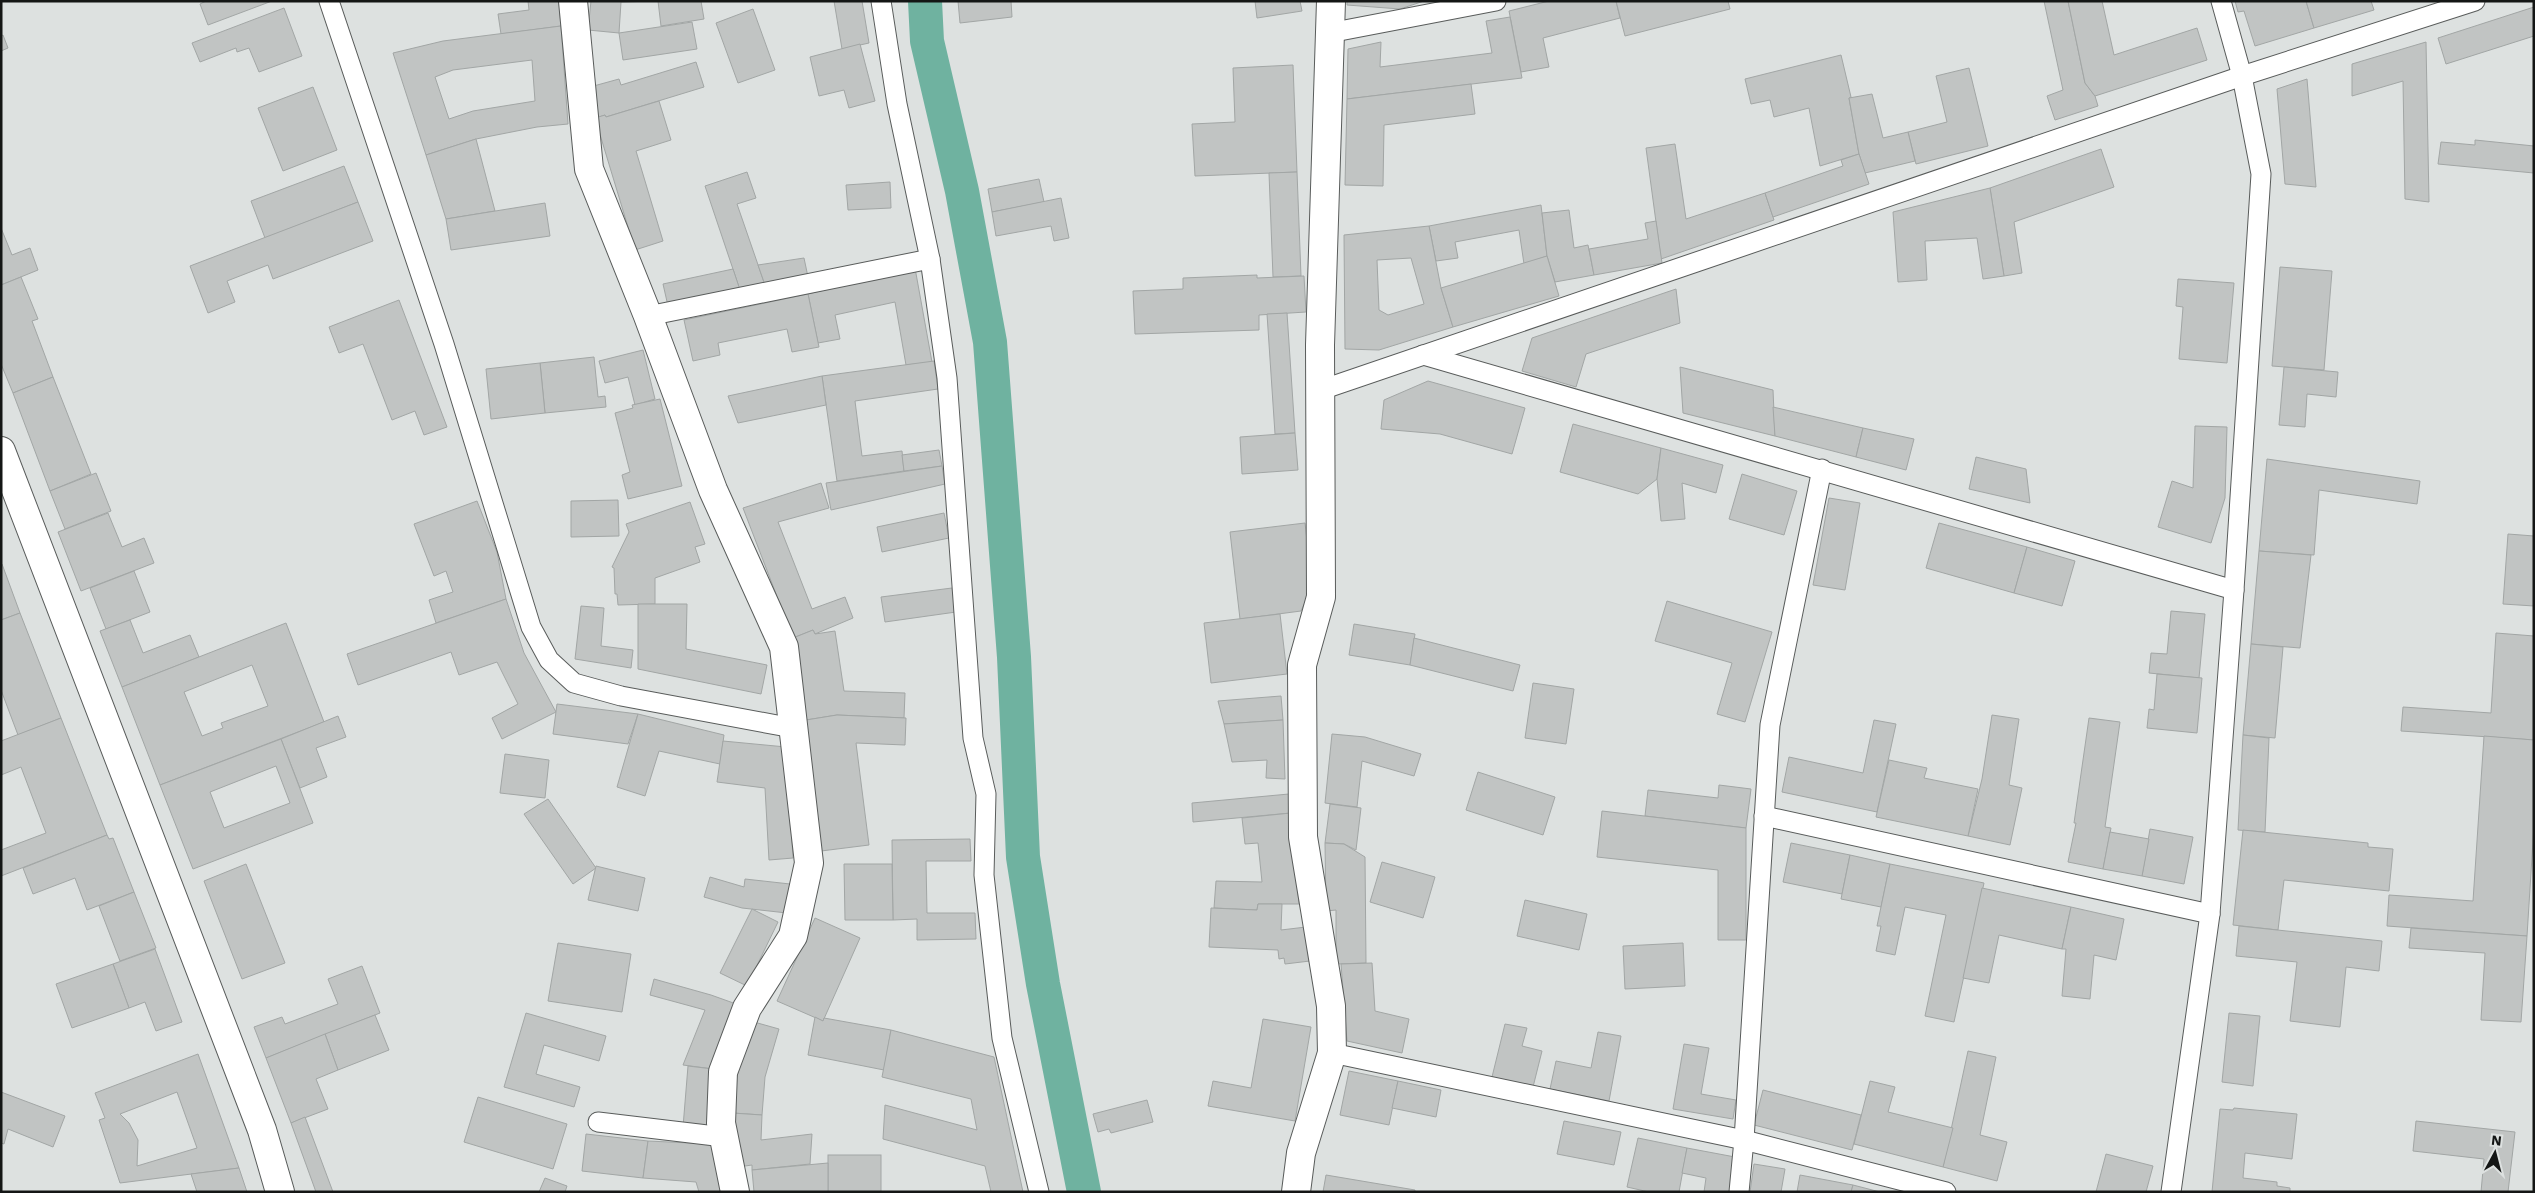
<svg xmlns="http://www.w3.org/2000/svg" width="2535" height="1193" viewBox="0 0 2535 1193" font-family="'Work Sans',sans-serif">
<style>
.lines{fill:none;stroke-linecap:round;stroke-linejoin:round}
.canal{stroke:#6fb2a0;stroke-width:34}
.building{fill:#c1c4c3;stroke:#a2a6a5;fill-rule:evenodd}
.lane-casing{stroke:#595c5b;stroke-width:21}
.street-casing{stroke:#595c5b;stroke-width:30}
.lane{stroke:#fff;stroke-width:19}
.street{stroke:#fff;stroke-width:28}
</style>
<rect width="100%" height="100%" fill="#dde1e0"/>
<g class="lines">
<!-- canal -->
<path class="canal" d="M925,1L927,41L962,191L990,342L1014,657L1023,857L1043,984L1084,1192"/>
</g>
<!-- building -->
<g class="building">
<path d="M206,1H272L208,25L200,4Z"/>
<path d="M528,1H559L561,26L501,34L498,14L529,10Z"/>
<path d="M591,1H654L621,2L619,33L588,30Z"/>
<path d="M658,1H701L704,19L661,26Z"/>
<path d="M834,1H862L869,43L842,49Z"/>
<path d="M958,1H1011L1012,17L960,23Z"/>
<path d="M1255,1H1300L1302,11L1257,18Z"/>
<path d="M1347,1H1424L1400,9L1347,5Z"/>
<path d="M1549,1H1616L1620,18L1543,38L1549,67L1521,72L1509,11Z"/>
<path d="M1616,1H1728L1730,9L1625,36Z"/>
<path d="M2044,1H2068L2085,83L2095,96L2098,106L2055,120L2047,96L2063,90Z"/>
<path d="M2068,1H2102L2114,55L2197,28L2207,60L2095,96L2085,83Z"/>
<path d="M2235,1H2306L2314,28L2255,46L2244,11L2238,12Z"/>
<path d="M2306,1H2371L2374,10L2314,28Z"/>
<path d="M2534,7V36L2446,64L2438,38Z"/>
<path d="M284,8L302,56L259,72L249,48L237,52L236,48L200,62L192,43Z"/>
<path d="M753,9L775,70L738,83L716,23Z"/>
<path d="M1510,17L1522,78L1347,99L1348,49L1381,42L1380,67L1492,53L1486,21Z"/>
<path d="M692,22L697,49L623,60L619,33Z"/>
<path d="M561,26L568,124L537,127L476,139L426,155L393,53L443,41ZM532,60L535,101L473,111L449,119L435,77L453,70Z"/>
<path d="M3,35L8,48L1,51V36Z"/>
<path d="M2426,42L2429,202L2405,199L2403,81L2352,96V64Z"/>
<path d="M860,44L875,101L849,108L844,90L819,96L810,57Z"/>
<path d="M1841,55L1851,97L1849,98L1859,154L1820,166L1809,108L1774,117L1770,100L1751,104L1745,79Z"/>
<path d="M696,62L704,87L606,117L605,115L599,117L590,87L619,79L621,85Z"/>
<path d="M1293,65L1297,172L1195,176L1192,124L1235,122L1233,68Z"/>
<path d="M1969,68L1988,146L1916,164L1908,132L1947,122L1936,76Z"/>
<path d="M2307,79L2316,187L2285,184L2277,89Z"/>
<path d="M1471,84L1475,114L1384,125L1383,186L1345,185L1347,99Z"/>
<path d="M313,87L337,150L283,171L258,108Z"/>
<path d="M1872,94L1883,138L1908,132L1915,161L1865,173L1859,154L1849,98Z"/>
<path d="M659,101L671,140L636,151L663,241L635,250L595,118L605,115L606,117Z"/>
<path d="M476,139L495,211L446,219L426,155Z"/>
<path d="M2475,140L2534,146V173L2438,164L2441,142L2475,145Z"/>
<path d="M1675,144L1686,219L1765,193L1774,220L1661,259L1646,148Z"/>
<path d="M2101,149L2114,187L2014,222L2022,273L2004,276L1990,188Z"/>
<path d="M1859,154L1869,184L1773,217L1765,193L1843,166L1841,160Z"/>
<path d="M344,166L358,202L265,238L251,201Z"/>
<path d="M747,172L756,198L737,204L765,285L740,290L705,186Z"/>
<path d="M1297,172L1301,276L1273,277L1269,173Z"/>
<path d="M1039,179L1044,202L992,212L988,189Z"/>
<path d="M890,182L891,208L848,210L846,185Z"/>
<path d="M1990,188L2004,276L1983,279L1977,238L1925,241L1927,280L1898,282L1893,212Z"/>
<path d="M1061,198L1069,238L1054,241L1051,226L996,236L992,212Z"/>
<path d="M358,202L373,241L273,279L268,265L227,281L235,302L208,313L190,266Z"/>
<path d="M545,203L550,236L451,250L446,219Z"/>
<path d="M1541,205L1547,256L1524,264L1519,230L1455,242L1458,258L1436,261L1429,226Z"/>
<path d="M1569,210L1574,248L1588,245L1594,275L1555,282L1547,256L1542,213Z"/>
<path d="M1656,221L1662,263L1594,275L1589,249L1648,239L1645,223Z"/>
<path d="M1429,226L1441,288L1453,327L1379,350L1345,349L1344,235ZM1411,258L1424,304L1388,315L1379,310L1377,260Z"/>
<path d="M1,228L12,255L30,248L38,270L1,285Z"/>
<path d="M1547,256L1559,296L1453,327L1441,288Z"/>
<path d="M804,258L808,277L765,285L758,265Z"/>
<path d="M2280,267L2332,271L2324,370L2272,366Z"/>
<path d="M915,268L932,362L906,365L895,302L835,315L840,339L818,343L808,294Z"/>
<path d="M733,269L740,290L668,306L663,284Z"/>
<path d="M1257,275V278L1304,276L1306,312L1259,315V330L1135,334L1133,291L1183,289V278Z"/>
<path d="M21,277L38,319L32,321L53,377L13,393L1,364V285Z"/>
<path d="M2178,279L2234,283L2227,363L2179,359L2183,307L2176,306Z"/>
<path d="M1676,289L1680,323L1586,354L1576,387L1522,371L1532,338Z"/>
<path d="M808,294L819,347L792,352L787,329L718,343L720,355L693,361L684,320Z"/>
<path d="M399,300L447,427L424,435L415,411L392,420L363,344L339,353L329,327Z"/>
<path d="M1287,313L1295,433L1275,434L1267,314Z"/>
<path d="M643,350L655,399L635,405L628,377L605,383L599,361Z"/>
<path d="M594,357L598,397L605,396L606,407L545,413L540,363Z"/>
<path d="M934,361L938,389L855,401L862,456L902,451L904,471L837,481L822,376Z"/>
<path d="M540,363L545,413L491,419L486,369Z"/>
<path d="M1680,367L1773,390L1775,436L1683,413Z"/>
<path d="M2284,367L2338,372L2336,397L2307,394L2305,427L2279,425Z"/>
<path d="M822,376L826,405L738,423L728,396Z"/>
<path d="M53,377L91,474L50,491L13,393Z"/>
<path d="M1428,381L1525,408L1512,454L1440,434L1381,429L1384,400Z"/>
<path d="M660,399L682,486L628,499L622,475L630,472L615,413L633,408L632,405Z"/>
<path d="M1773,407L1863,428L1856,457L1775,436Z"/>
<path d="M1573,424L1661,448L1657,479L1638,494L1560,472Z"/>
<path d="M2195,426L2227,427L2225,498L2211,543L2158,527L2172,481L2193,488Z"/>
<path d="M1863,428L1914,439L1906,470L1856,457Z"/>
<path d="M1295,433L1298,470L1242,474L1240,437Z"/>
<path d="M1661,448L1723,465L1716,493L1682,483L1685,519L1661,521L1657,479Z"/>
<path d="M939,450L942,466L904,471L902,455Z"/>
<path d="M1976,457L2026,469L2030,503L1969,489Z"/>
<path d="M2267,459L2420,481L2417,504L2319,490L2314,555L2259,551Z"/>
<path d="M942,466L945,484L831,510L826,483Z"/>
<path d="M96,473L111,511L65,529L50,491Z"/>
<path d="M1742,474L1797,491L1784,535L1729,519Z"/>
<path d="M821,483L829,508L778,522L812,609L845,597L853,618L815,634L813,630L793,638L743,508Z"/>
<path d="M1829,498L1860,503L1845,590L1813,585Z"/>
<path d="M618,500L619,536L571,537V501Z"/>
<path d="M477,501L497,552L506,599L436,623L429,600L453,592L446,571L434,576L414,524Z"/>
<path d="M690,502L705,544L695,547L700,562L655,578V604L618,605L617,594H615L614,568L612,567L629,532L626,524Z"/>
<path d="M108,513L122,547L144,538L154,563L81,591L58,532Z"/>
<path d="M944,513L949,538L882,552L877,527Z"/>
<path d="M1305,523L1311,576L1308,596L1301,611L1240,619L1230,532Z"/>
<path d="M1939,523L2027,547L2014,593L1926,568Z"/>
<path d="M2508,534L2534,536V606L2503,604Z"/>
<path d="M2027,547L2075,561L2062,606L2014,593Z"/>
<path d="M2259,551L2311,555L2300,648L2251,644Z"/>
<path d="M2,564L20,613L1,620V565Z"/>
<path d="M134,571L150,612L106,629L90,588Z"/>
<path d="M952,588L956,612L885,622L881,597Z"/>
<path d="M506,599L524,653L556,712L502,739L492,718L518,704L497,662L459,675L451,652L358,685L347,654Z"/>
<path d="M1667,601L1772,632L1745,722L1717,714L1732,663L1655,641Z"/>
<path d="M638,604H687L686,649L767,665L761,694L638,669Z"/>
<path d="M581,606L604,608L601,646L633,650L631,668L575,659Z"/>
<path d="M2171,611L2205,614L2199,678L2149,673L2151,653L2167,654Z"/>
<path d="M20,613L61,718L18,735L1,690V620Z"/>
<path d="M1280,614L1287,674L1211,683L1204,623Z"/>
<path d="M130,620L143,653L190,635L199,657L122,687L100,631Z"/>
<path d="M286,623L324,722L160,785L122,687ZM252,665L268,706L221,723L223,728L202,736L184,692Z"/>
<path d="M1354,624L1415,634L1410,665L1349,655Z"/>
<path d="M813,630L815,634L835,631L844,691L905,693L904,718L837,715L806,720L793,638Z"/>
<path d="M2496,633L2534,636V740L2401,731L2403,707L2491,713Z"/>
<path d="M1414,638L1520,665L1513,691L1410,665Z"/>
<path d="M2251,644L2283,647L2275,738L2243,735Z"/>
<path d="M2157,674L2202,678L2197,733L2147,728L2149,709L2154,710Z"/>
<path d="M1533,683L1574,689L1566,744L1525,738Z"/>
<path d="M1281,696L1283,720L1224,724L1218,701Z"/>
<path d="M557,704L638,714L628,744L553,734Z"/>
<path d="M638,714L724,735L720,764L659,751L645,796L617,787Z"/>
<path d="M837,715L906,718L905,745L856,743L869,845L821,851L806,720Z"/>
<path d="M1992,715L2019,719L2009,785L2022,788L2010,845L1968,836L1982,779Z"/>
<path d="M338,716L346,737L316,748L327,777L300,788L281,739Z"/>
<path d="M61,718L107,835L1,876V850L46,833L21,767L1,775V741Z"/>
<path d="M2089,718L2120,722L2105,827L2111,828L2103,869L2068,862L2076,823H2074Z"/>
<path d="M1283,720L1285,779L1266,778L1267,760L1232,762L1224,724Z"/>
<path d="M1874,720L1896,724L1877,812L1782,792L1789,757L1863,773Z"/>
<path d="M1332,734L1365,737L1421,754L1414,776L1362,761L1357,807L1325,803Z"/>
<path d="M2243,735L2269,738L2265,832L2238,830Z"/>
<path d="M2484,736L2534,740V825L2527,936L2387,926L2389,895L2473,901Z"/>
<path d="M281,739L313,823L193,869L160,785ZM276,766L290,803L224,828L210,792Z"/>
<path d="M723,741L786,747L793,858L769,860L765,788L717,782Z"/>
<path d="M505,754L549,760L545,798L500,793Z"/>
<path d="M1889,760L1927,768L1924,778L1978,789L1968,836L1876,817Z"/>
<path d="M1478,772L1555,797L1543,835L1466,810Z"/>
<path d="M1719,785L1751,789L1746,828L1645,816L1648,790L1718,798Z"/>
<path d="M1289,794L1291,813L1193,822L1192,803Z"/>
<path d="M548,799L596,868L573,884L524,814Z"/>
<path d="M1330,804L1361,808L1356,850L1344,844L1325,843Z"/>
<path d="M1602,811L1746,828V940H1718V870L1597,857Z"/>
<path d="M1291,813L1299,904H1258L1257,910L1214,908L1216,881L1262,882L1258,843L1245,844L1242,818Z"/>
<path d="M2150,829L2193,837L2184,884L2142,876Z"/>
<path d="M2243,830L2368,843V847L2393,849L2389,891L2284,880L2278,930L2233,925Z"/>
<path d="M2110,832L2149,839L2142,876L2103,869Z"/>
<path d="M107,835L109,839L113,838L134,892L87,910L75,878L33,894L23,868Z"/>
<path d="M970,839L971,861H926L927,913H975L976,939L917,940V919L893,920L892,840Z"/>
<path d="M1325,843L1344,844L1365,857L1366,963L1336,964V910L1326,911Z"/>
<path d="M1791,843L1850,855L1842,894L1783,882Z"/>
<path d="M1850,855L1890,864L1881,907L1841,899Z"/>
<path d="M1382,862L1435,877L1423,918L1370,902Z"/>
<path d="M246,864L285,963L242,979L204,881Z"/>
<path d="M844,864H892L893,920H845Z"/>
<path d="M1890,864L1984,883L1954,1022L1925,1016L1946,915L1905,907L1895,955L1876,951L1881,926H1877Z"/>
<path d="M596,866L645,878L638,911L588,900Z"/>
<path d="M710,877L744,887L745,879L790,884L787,913L742,908L704,897Z"/>
<path d="M1982,888L2071,907L2062,949L1999,935L1989,983L1963,978Z"/>
<path d="M134,892L156,948L120,961L99,906Z"/>
<path d="M1525,900L1587,914L1579,950L1517,936Z"/>
<path d="M1258,904H1282L1281,930L1306,927L1310,961L1285,964L1284,958L1279,959L1278,950L1209,947L1211,908L1257,910Z"/>
<path d="M2071,907L2124,919L2116,960L2094,955L2090,999L2062,996L2066,949H2062Z"/>
<path d="M752,909L778,922L747,986L720,973Z"/>
<path d="M815,918L860,938L823,1021L777,1001Z"/>
<path d="M2239,926L2382,941L2379,971L2346,967L2340,1027L2290,1021L2297,962L2236,956Z"/>
<path d="M2411,928L2527,936L2521,1022L2481,1020L2485,953L2409,948Z"/>
<path d="M558,943L631,954L622,1012L548,1001Z"/>
<path d="M1683,943L1685,986L1625,989L1623,946Z"/>
<path d="M155,949L182,1022L156,1031L145,1002L129,1008L113,964Z"/>
<path d="M1372,963L1375,1011L1409,1019L1402,1053L1347,1041L1341,964Z"/>
<path d="M113,964L129,1008L72,1028L56,984Z"/>
<path d="M362,966L380,1013L266,1058L254,1027L282,1017L285,1024L338,1004L328,979Z"/>
<path d="M654,979L711,995L739,1005L713,1069L683,1065L705,1010L650,995Z"/>
<path d="M526,1013L606,1036L599,1061L544,1045L536,1074L580,1087L574,1107L504,1087Z"/>
<path d="M2229,1013L2260,1016L2253,1086L2222,1082Z"/>
<path d="M375,1015L389,1050L338,1070L325,1034Z"/>
<path d="M815,1017L823,1021L824,1018L891,1030L884,1070L808,1055Z"/>
<path d="M1263,1019L1311,1027L1295,1121L1208,1106L1213,1081L1251,1088Z"/>
<path d="M754,1022L779,1029L765,1077L762,1115L733,1113L735,1082Z"/>
<path d="M1505,1024L1527,1028L1522,1046L1542,1051L1533,1087L1492,1077Z"/>
<path d="M891,1030L994,1057L1023,1192H991L985,1166L883,1139L885,1105L977,1130L971,1099L882,1077Z"/>
<path d="M1598,1032L1621,1036L1609,1101L1550,1089L1556,1061L1591,1068Z"/>
<path d="M325,1034L338,1070L316,1079L328,1109L291,1123L266,1058Z"/>
<path d="M1684,1044L1709,1048L1701,1094L1736,1100L1733,1119L1673,1109Z"/>
<path d="M1968,1051L1996,1057L1980,1135L2007,1142L1997,1181L1943,1167Z"/>
<path d="M198,1054L239,1168L120,1183L99,1120L105,1118L95,1093ZM177,1092L197,1148L137,1166L138,1140L129,1123L120,1114Z"/>
<path d="M688,1066L713,1069L709,1129L683,1127Z"/>
<path d="M1349,1071L1398,1081L1389,1125L1340,1115Z"/>
<path d="M1398,1081L1441,1090L1436,1117L1392,1108Z"/>
<path d="M1870,1081L1895,1087L1888,1112L1953,1128L1943,1167L1854,1144Z"/>
<path d="M1763,1090L1861,1115L1852,1150L1754,1125Z"/>
<path d="M1,1092L65,1116L53,1147L8,1129L4,1144L1,1143Z"/>
<path d="M478,1097L567,1124L553,1169L464,1142Z"/>
<path d="M1147,1100L1153,1122L1111,1133L1109,1129L1098,1132L1093,1114Z"/>
<path d="M2234,1108L2297,1114L2292,1159L2245,1153L2243,1178L2277,1182V1186L2290,1188V1192H2212L2220,1109L2233,1110Z"/>
<path d="M732,1113L762,1115L761,1140L812,1134L810,1164L752,1170V1165L738,1167Z"/>
<path d="M305,1117L333,1192H316L291,1123Z"/>
<path d="M1564,1121L1621,1132L1614,1165L1557,1154Z"/>
<path d="M2416,1121L2515,1132L2508,1192H2481L2484,1159L2413,1151Z"/>
<path d="M586,1134L648,1141L643,1178L582,1171Z"/>
<path d="M1638,1138L1687,1148L1679,1192H1649L1627,1187Z"/>
<path d="M648,1141L711,1144L722,1192H699L696,1182L643,1178Z"/>
<path d="M1687,1148L1735,1157L1731,1192H1704L1706,1178L1682,1173Z"/>
<path d="M2106,1154L2153,1166L2146,1192H2096Z"/>
<rect x="828" y="1155" width="53" height="37"/>
<path d="M828,1163V1192H754L752,1170Z"/>
<path d="M1754,1164L1785,1169L1781,1192H1750Z"/>
<path d="M239,1168L247,1192H197L191,1174Z"/>
<path d="M1326,1175L1415,1190V1192H1323Z"/>
<path d="M1800,1175L1853,1185L1851,1192H1797Z"/>
<path d="M545,1178L567,1186L565,1192H539Z"/>
<path d="M1853,1185L1880,1192H1851Z"/>
</g>
<g class="lines">
<!-- lane casing -->
<g class="lane-casing">
<g id="lane">
<path d="M329,1L444,344L531,627L549,660L574,683L621,696L793,728"/>
<path d="M881,1L897,104L930,259L947,378L973,738L986,794L984,875L1002,1038L1039,1192"/>
<path d="M1329,33L1496,1"/>
<path d="M648,316L930,259"/>
<path d="M1423,355L2234,590"/>
<path d="M1321,390L2242,76L2475,1"/>
<path d="M1764,816L2210,914"/>
<path d="M1332,1053L1744,1140L1946,1192"/>
<path d="M598,1122L724,1137"/>
<path d="M1739,1192L1744,1140L1770,725L1822,469"/>
<path d="M2171,1192L2210,914L2234,590L2261,174L2242,76L2221,1"/>
</g>
</g>
<!-- street casing -->
<g class="street-casing">
<g id="street">
<path d="M573,1L589,169L648,316L713,490L784,647L809,863L793,936L747,1008L723,1072L721,1123L735,1192"/>
<path d="M1,451L262,1130L280,1192"/>
<path d="M1296,1192L1301,1153L1332,1053L1331,1006L1303,837L1302,665L1321,597L1320,345L1331,1"/>
</g>
</g>
<!-- lane -->
<use href="#lane" class="lane"/>
<!-- street -->
<use href="#street" class="street"/>
</g>
<!-- border -->
<rect width="2535" height="1193" fill="none" stroke="#141615" stroke-width="5"/>
<!-- north arrow -->
<g transform="translate(2495 1153) rotate(7)" stroke="#dde1e0" stroke-width="4" paint-order="stroke">
<path d="M0-4L9 19L0 12L-9 19Z" fill="#141615"/>
<text y="-8" font-size="14" font-weight="bold" text-anchor="middle" fill="#141615">N</text>
</g>
</svg>
